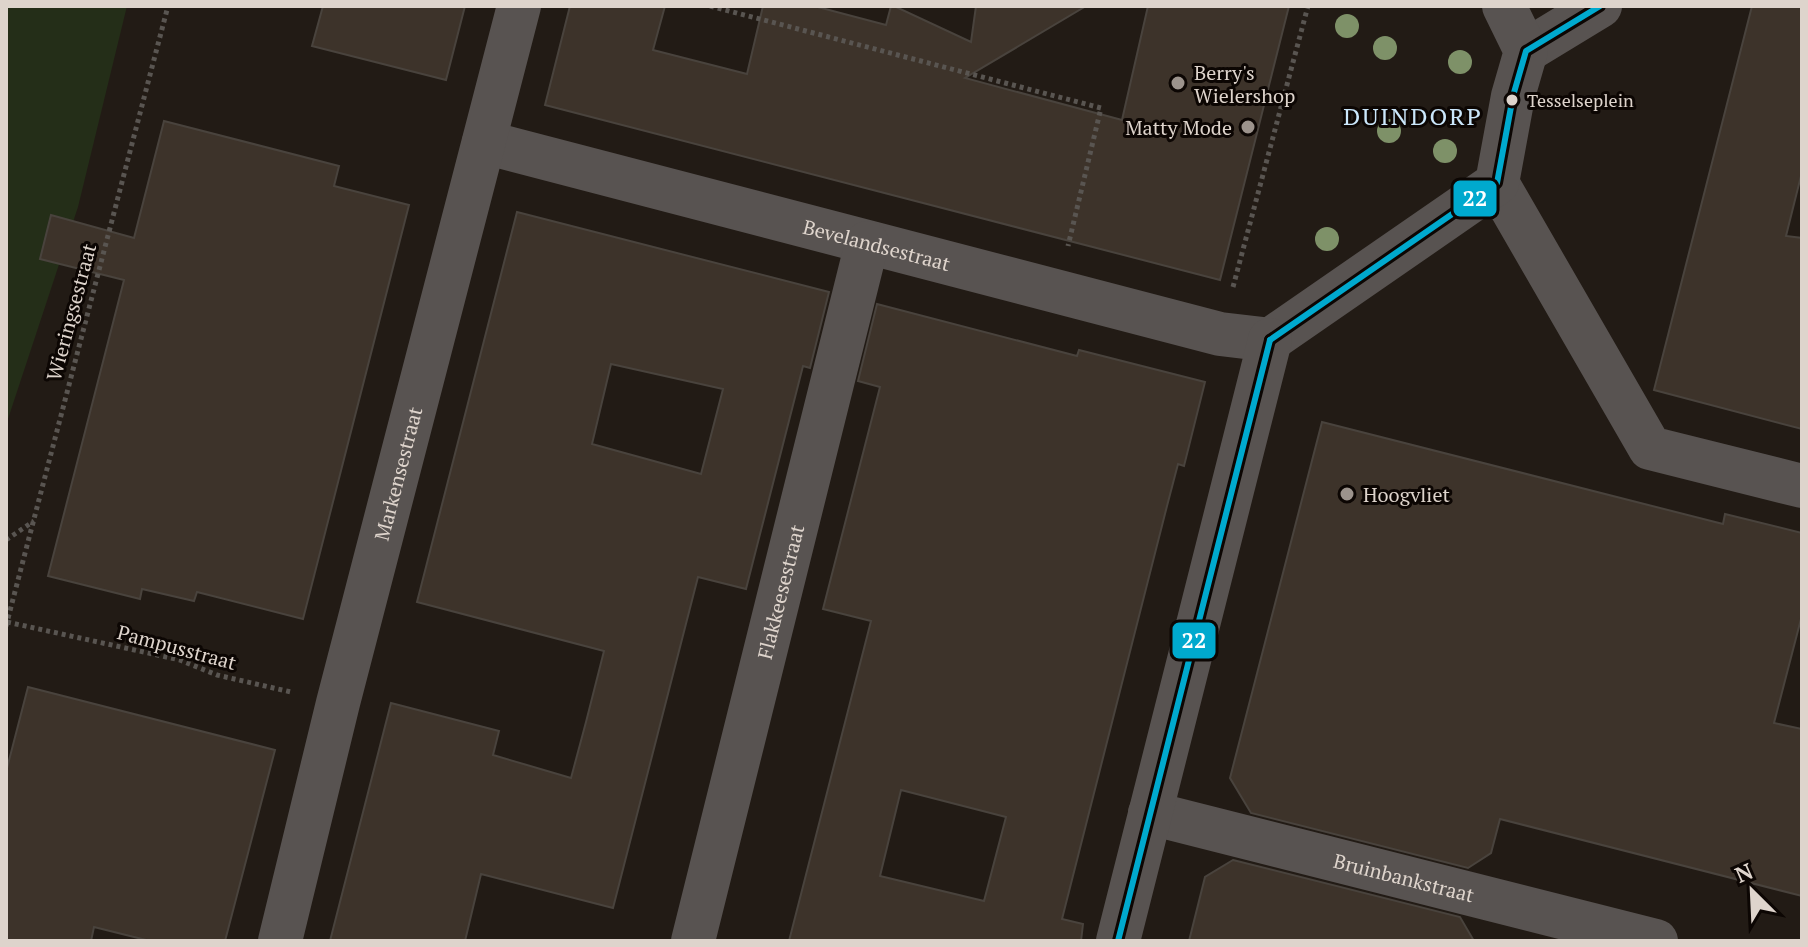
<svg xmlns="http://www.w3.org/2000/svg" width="1808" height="947" viewBox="0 0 1808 947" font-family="'PT Serif',serif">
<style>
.green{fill:#242e18}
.building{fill:#3d332a;stroke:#49433d;stroke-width:2;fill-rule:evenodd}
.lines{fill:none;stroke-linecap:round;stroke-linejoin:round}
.path{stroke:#595551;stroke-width:5;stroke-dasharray:4 4;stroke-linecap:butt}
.minor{stroke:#585351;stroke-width:44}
.bus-1-casing{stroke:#0c0603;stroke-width:12}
.bus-1{stroke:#00a9ce;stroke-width:6}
.tree{fill:#7e9168}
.poi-dot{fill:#9c938c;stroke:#0c0603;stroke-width:3}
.bus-dot{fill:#ded4cc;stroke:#0c0603;stroke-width:3}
.labels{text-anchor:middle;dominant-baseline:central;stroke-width:6;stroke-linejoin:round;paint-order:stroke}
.bus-label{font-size:18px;fill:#ded4cc;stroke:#0c0603;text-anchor:start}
.poi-label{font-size:20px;fill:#ded4cc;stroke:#0c0603;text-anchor:start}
.street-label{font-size:20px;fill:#ded4cc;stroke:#0c0603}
.quarter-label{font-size:24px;letter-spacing:2px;fill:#cbe7fb;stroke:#0c0603}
.line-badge{stroke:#0c0603;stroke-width:3}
.badge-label{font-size:22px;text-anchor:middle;font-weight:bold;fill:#fff}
</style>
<rect width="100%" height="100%" fill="#221b15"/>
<!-- green -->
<path class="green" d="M6,6H127L78,207L6,425Z"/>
<!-- building -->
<g class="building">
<path d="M323,6H465L446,80L312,46Z"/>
<path d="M570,6H665L653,50L747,74L763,6H814L886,25L891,6H894L971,42L976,6H1086L965,78L1122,120L1148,6H1289L1220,280L545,105Z"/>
<path d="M1752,6H1802V172L1786,236L1802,238V429L1654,390Z"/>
<path d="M164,121L339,166L334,186L409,205L303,619L197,592L194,601L142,589L140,599L48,576L124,280L40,259L51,215L134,238Z"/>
<path d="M517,212L829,292L810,368L803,366L746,589L698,577L613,908L481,874L465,941H330L391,703L499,731L493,755L571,778L586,722L604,651L417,602ZM611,364L723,389L701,474L592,444Z"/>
<path d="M877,304L1077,356L1079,350L1205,382L1184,466L1178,464L1167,506L1062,919L1083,924L1081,941H789L871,621L823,609L880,387L858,381ZM901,790L1006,817L984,901L880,876Z"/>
<path d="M1322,422L1723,524L1725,514L1802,533V615L1774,723L1802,729V896L1500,819L1491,853L1468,868L1251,813L1230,778Z"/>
<path d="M28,687L275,750L225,941H150L94,927L91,941H6V772Z"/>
<path d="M1233,860L1460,917L1474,941H1189L1205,877Z"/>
</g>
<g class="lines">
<!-- path -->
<g class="path">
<path d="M710,6L1101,108L1068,246"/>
<path d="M1233,287L1308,6"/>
<path d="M6,540L34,521"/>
<path d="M7,622L180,660L217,675L291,692"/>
<path d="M6,626L168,6"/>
</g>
<!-- minor -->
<g class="minor">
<path d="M1526,51L1600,6"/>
<path id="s1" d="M484,142L1220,334L1270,340"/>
<path d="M1497,183L1650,448L1802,486"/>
<path d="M1270,340L1497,183L1513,96L1526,51L1504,6"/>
<path id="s2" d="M1150,813L1656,941"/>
<path id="s3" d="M280,941L338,703L519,6"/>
<path id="s4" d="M693,941L867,243"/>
<path d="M1118,941L1270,340"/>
</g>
<!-- bus-1 casing -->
<g class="bus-1-casing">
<g id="bus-1">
<path d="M1270,340L1497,183L1513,96L1526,51L1600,6"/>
<path d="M1118,941L1270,340"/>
</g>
</g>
<!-- bus-1 -->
<use href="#bus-1" class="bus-1"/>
</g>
<!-- trees -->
<g class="tree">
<circle cx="1347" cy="26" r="12"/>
<circle cx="1385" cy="48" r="12"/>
<circle cx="1460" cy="62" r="12"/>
<circle cx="1389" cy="131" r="12"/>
<circle cx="1445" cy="151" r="12"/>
<circle cx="1327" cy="239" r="12"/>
</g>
<!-- markers -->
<g class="poi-dot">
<circle cx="1178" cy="83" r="8"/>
<circle cx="1248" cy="127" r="8"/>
<circle cx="1347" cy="494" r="8"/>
</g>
<circle class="bus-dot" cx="1512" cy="100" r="7"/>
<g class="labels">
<!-- bus labels -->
<g class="bus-label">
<text x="1527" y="100">Tesselseplein</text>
</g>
<!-- poi labels -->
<g class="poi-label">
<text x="1194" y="72">Berry's<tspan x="1194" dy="23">Wielershop</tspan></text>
<text x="1232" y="127" text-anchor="end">Matty Mode</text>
<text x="1363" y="494">Hoogvliet</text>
</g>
<!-- street labels -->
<g class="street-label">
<text stroke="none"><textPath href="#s1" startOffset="406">Bevelandsestraat</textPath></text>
<text transform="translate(71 312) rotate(-75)">Wieringsestraat</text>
<text stroke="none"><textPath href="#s3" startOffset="482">Markensestraat</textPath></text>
<text stroke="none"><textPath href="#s4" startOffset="360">Flakkeesestraat</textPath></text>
<text transform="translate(177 647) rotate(15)">Pampusstraat</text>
<text stroke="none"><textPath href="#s2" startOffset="262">Bruinbankstraat</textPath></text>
</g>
<!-- quarter labels -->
<g class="quarter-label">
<text x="1413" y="116">DUINDORP</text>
</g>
</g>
<g class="line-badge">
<rect x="1452" y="179" width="46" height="39" rx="8" fill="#00a9ce"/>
<rect x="1171" y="621" width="46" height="39" rx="8" fill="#00a9ce"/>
</g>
<g class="badge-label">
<text x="1475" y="206">22</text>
<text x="1194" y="648">22</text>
</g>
<!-- border -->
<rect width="1808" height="947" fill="none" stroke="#ded4cc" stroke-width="16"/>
<!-- north arrow -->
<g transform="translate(1752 891) rotate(336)" stroke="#0c0603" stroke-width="6" paint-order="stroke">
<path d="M0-6L14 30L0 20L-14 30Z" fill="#ded4cc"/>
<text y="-12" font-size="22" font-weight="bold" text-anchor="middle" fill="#ded4cc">N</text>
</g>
</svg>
